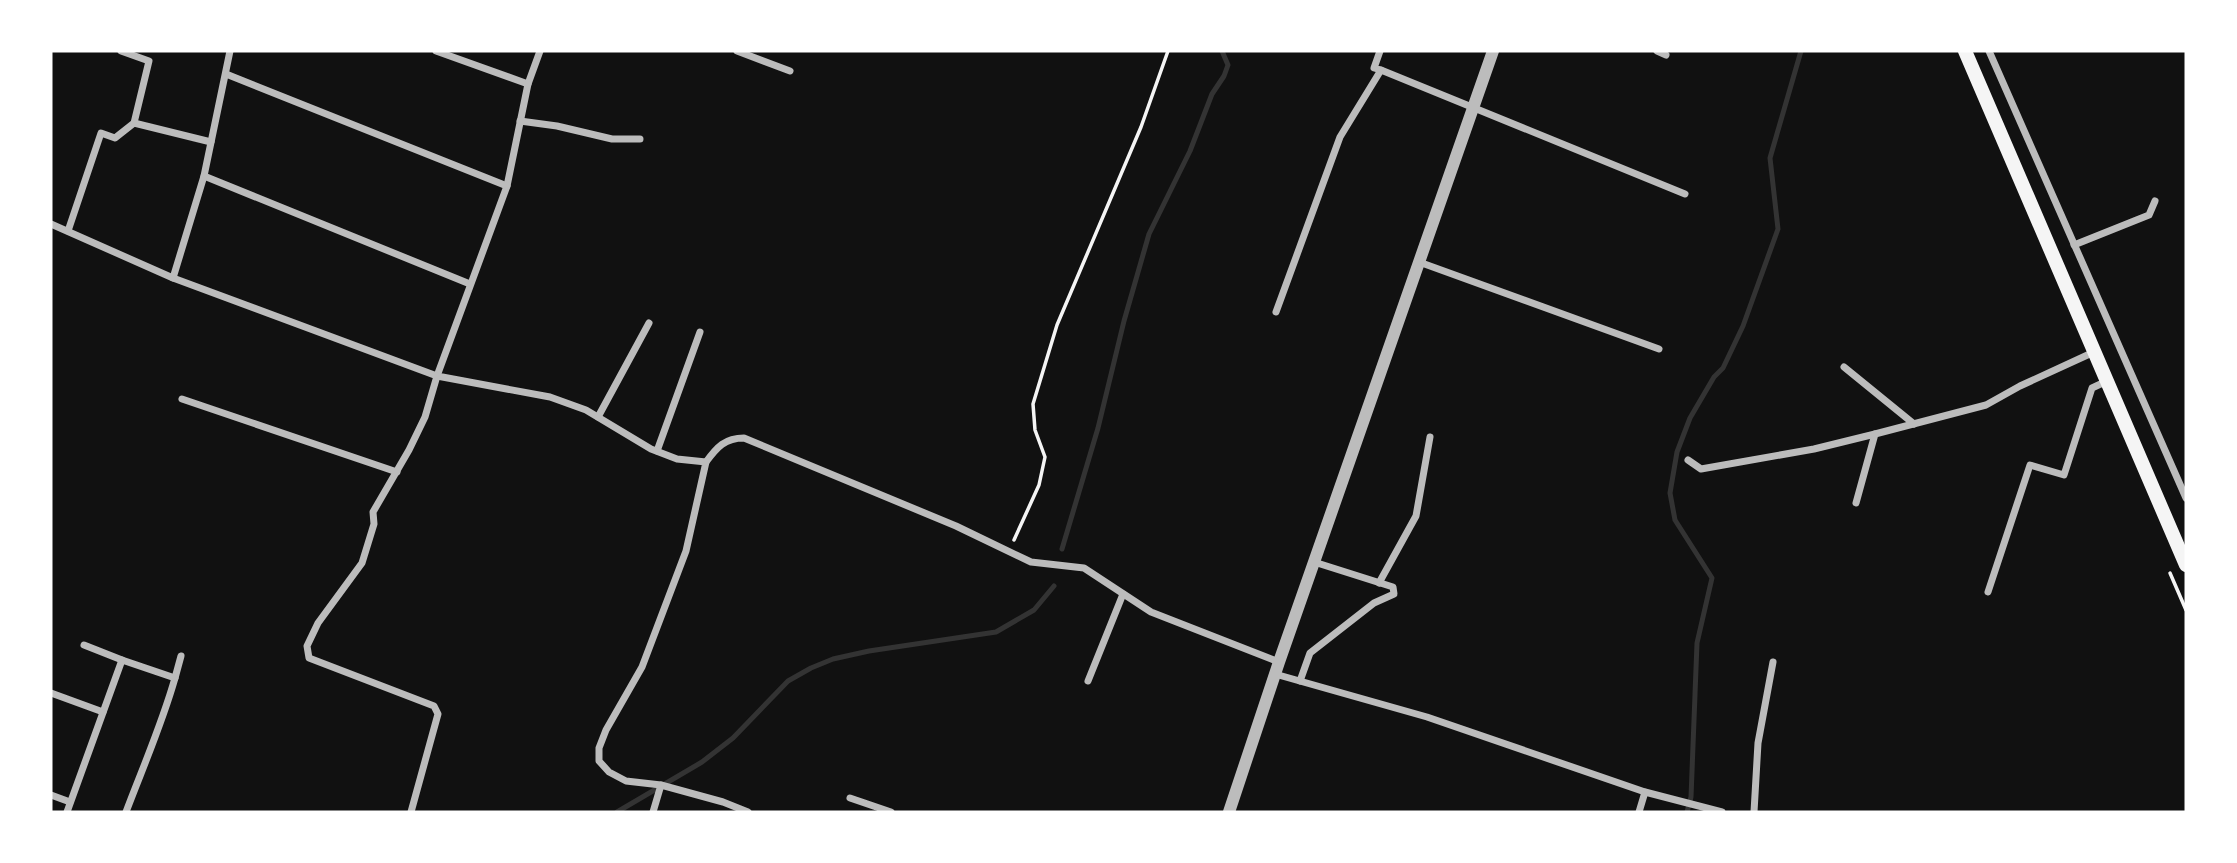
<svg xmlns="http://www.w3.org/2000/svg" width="2237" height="863" viewBox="0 0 2237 863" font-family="Lato,sans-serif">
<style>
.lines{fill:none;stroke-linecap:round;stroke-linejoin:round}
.stream{stroke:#333;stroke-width:5}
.path{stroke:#f5f5f5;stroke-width:3.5}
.minor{stroke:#bcbcbc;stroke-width:7}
.tertiary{stroke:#bcbcbc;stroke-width:12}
.secondary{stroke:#f5f5f5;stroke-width:14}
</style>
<rect width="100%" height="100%" fill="#111"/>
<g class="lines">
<!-- stream -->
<g class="stream">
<path d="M1062,549L1098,428L1124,321L1149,234L1190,151L1212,94L1224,76L1228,65L1222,51"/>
<path d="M617,812L702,762L733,738L788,681L811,668L833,659L869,651L996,632L1034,610L1054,586"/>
<path d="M1687,812L1691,797L1697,643L1712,578L1675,520L1670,493L1677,452L1690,418L1714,377L1723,368L1743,326L1778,229L1770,158L1801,51"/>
</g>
<!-- path -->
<g class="path">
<path d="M1014,540L1039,485L1045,457L1035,430L1033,404L1057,325L1141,127L1168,51"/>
<path d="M2170,573L2186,610"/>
</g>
<!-- minor -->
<g class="minor">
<path d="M436,51L528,84"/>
<path d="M540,51L528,84L507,186L437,376L550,397L586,410L651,449L677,459L706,462L686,551L642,667L606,730L599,748V761L609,772L626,781L661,785L723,802L748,812"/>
<path d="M737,51L790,71"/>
<path d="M1380,51L1374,68L1381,70"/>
<path d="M1657,51L1666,55"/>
<path d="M1989,51L2186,498"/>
<path d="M226,74L507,186"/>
<path d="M520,121L557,126L612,139H640"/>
<path d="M134,123L211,142"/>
<path d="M204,176L470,284"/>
<path d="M51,224L173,278L437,376L425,417L409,450L373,512L374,524L362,563L318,623L307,646L309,658L434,706L438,714L411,812"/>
<path d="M68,231L101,133L115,138L134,123L149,61L121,51"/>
<path d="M2074,245L2149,215L2155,201"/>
<path d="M1419,262L1659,349"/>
<path d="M173,278L204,176L230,51"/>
<path d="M1276,312L1340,137L1381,70L1685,194"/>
<path d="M1844,367L1914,424"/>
<path d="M182,399L397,472"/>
<path d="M598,417L649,323"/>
<path d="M657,451L700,332"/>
<path d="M1688,460L1701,469L1814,449L1875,434"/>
<path d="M706,462C717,447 725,438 744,438L956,526L1031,562L1084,568L1151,612L1279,662"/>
<path d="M1856,503L1875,434L1986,405L2020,386L2094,352"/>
<path d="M1379,583L1416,516L1430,437"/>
<path d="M1988,592L2030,465L2064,475L2092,388L2107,381"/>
<path d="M84,645L122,660"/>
<path d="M1275,674L1427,717L1645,792L1722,812"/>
<path d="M175,678L181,656"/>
<path d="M1088,681L1123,594"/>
<path d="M1300,681L1310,653L1374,603L1394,594L1393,587L1314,562"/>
<path d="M51,693L103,712"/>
<path d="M51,795L70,802"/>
<path d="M850,798L891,812"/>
<path d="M67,812L122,660L175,678C162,724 143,767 126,812"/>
<path d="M653,812L661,785"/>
<path d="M1639,812L1645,792"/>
<path d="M1754,812L1758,743L1773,662"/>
</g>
<!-- tertiary -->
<path class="tertiary" d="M1229,812L1279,662L1493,51"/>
<!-- secondary -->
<path class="secondary" d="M1965,51L2186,565"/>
</g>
<!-- border -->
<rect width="2237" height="863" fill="none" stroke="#ffffff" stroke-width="105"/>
</svg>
